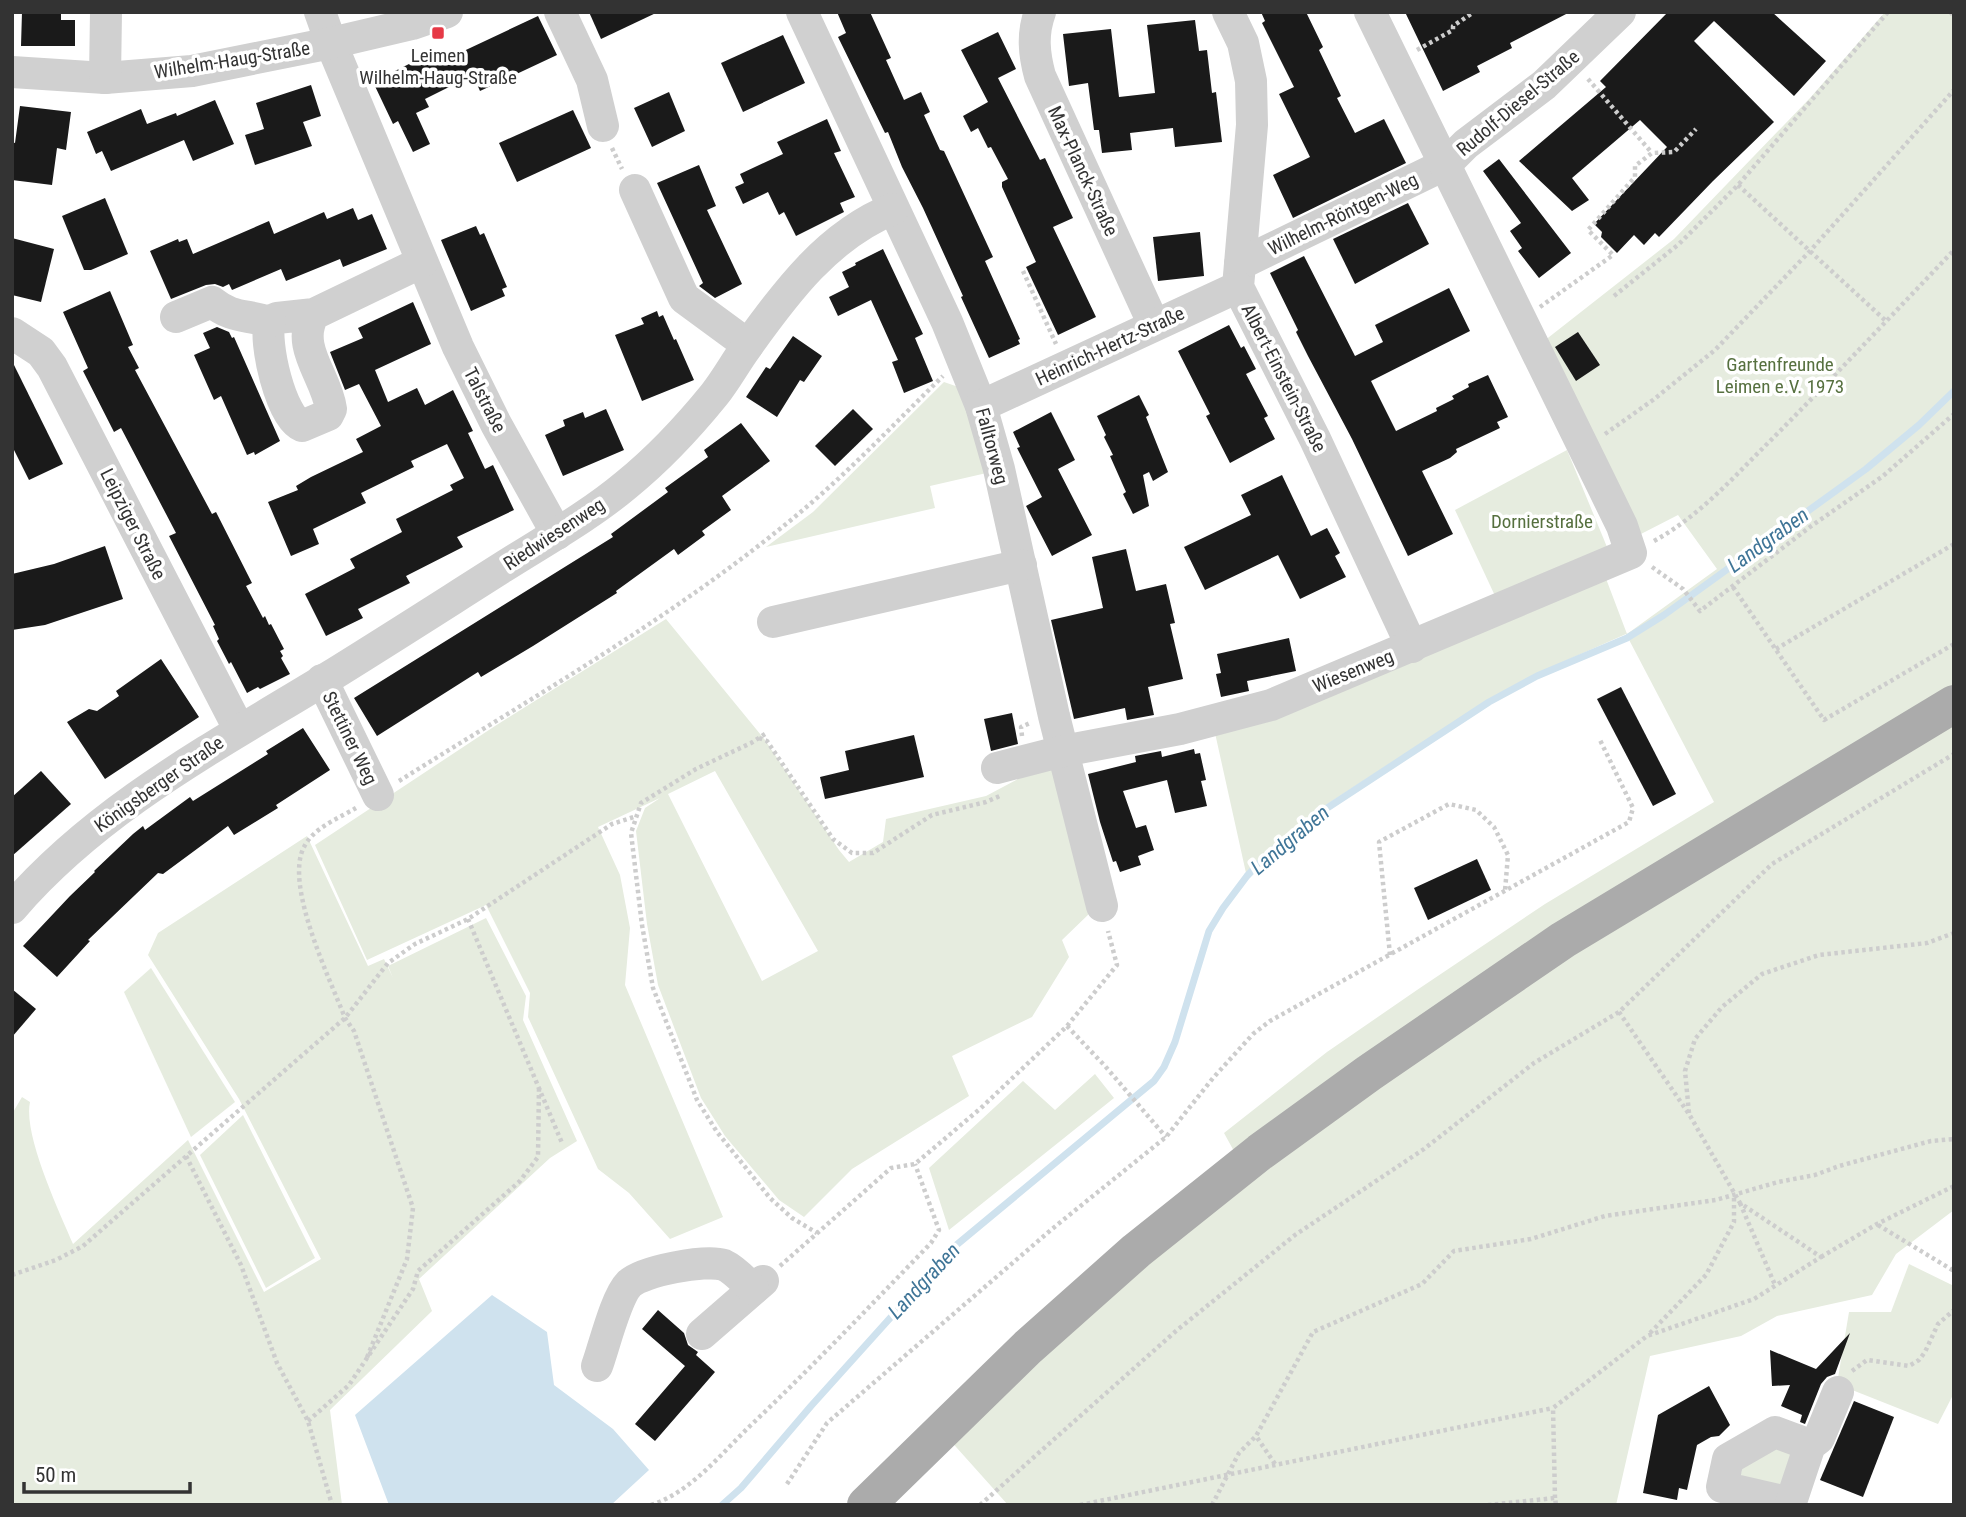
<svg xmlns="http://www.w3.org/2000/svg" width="1966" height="1517" viewBox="0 0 1966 1517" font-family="'Roboto Condensed',sans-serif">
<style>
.green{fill:#e6ecdf;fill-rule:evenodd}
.water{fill:#cfe2ee}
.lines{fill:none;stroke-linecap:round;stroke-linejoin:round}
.stream{stroke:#cfe2ee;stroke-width:7}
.building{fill:#1a1a1a}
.path{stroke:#cdcdcd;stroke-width:4.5;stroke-dasharray:3.5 3.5;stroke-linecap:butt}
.minor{stroke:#d0d0d0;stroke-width:32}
.major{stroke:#ababab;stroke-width:38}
.poi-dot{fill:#e63946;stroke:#fff;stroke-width:2.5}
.labels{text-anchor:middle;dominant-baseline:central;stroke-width:7;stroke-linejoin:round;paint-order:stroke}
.poi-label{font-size:19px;fill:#333;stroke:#fff}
.street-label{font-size:19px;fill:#333;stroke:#fff}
.park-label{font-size:19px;fill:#56703f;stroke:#fff}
.water-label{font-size:21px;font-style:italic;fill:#3f7597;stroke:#fff}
</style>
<rect width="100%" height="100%" fill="#fff"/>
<!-- green -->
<g class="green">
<path d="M1885,12H1954V688L1235,1153L1224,1133L1327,1052L1417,990L1545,904L1714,802L1626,634L1538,673L1488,700L1312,814L1246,873L1215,733L1605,576L1627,634L1717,569L1678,515L1639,535L1544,341L1674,239L1810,98Z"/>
<path d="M944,382L967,390L991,472L930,486L935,508L766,547L813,512Z"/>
<path d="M1567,450L1607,547L1496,598L1455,510Z"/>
<path d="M666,619L765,740L839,850L849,862L883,842L886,819L986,796L1037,769L1053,766L1091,912L1062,940L1069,957L1032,1017L952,1056L969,1096L852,1169L804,1217L779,1200L725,1136L701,1098L658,985L647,924L636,831L645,808L660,798L598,827L620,875L630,928L625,985L723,1217L670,1239L629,1193L598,1169L528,1017L530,993L486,905L367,960L315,845L495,726ZM715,771L818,951L762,981L668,794Z"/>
<path d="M1954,720V1210L1896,1254L1872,1295L1777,1316L1741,1336L1650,1356L1616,1505H1008L948,1438L1072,1324L1335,1112L1539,973Z"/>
<path d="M307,836L368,966L384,959L393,978L388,966L486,918L526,996L523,1020L577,1141L550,1158L419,1279L432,1311L330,1410L342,1505H12V1114L22,1097L30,1102C23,1135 59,1211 73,1244L188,1140L264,1292L321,1259L239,1099L148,955L158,933Z"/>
<path d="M151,968L235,1102L191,1137L124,992Z"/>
<path d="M1095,1074L1114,1098L949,1230L929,1168L1023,1081L1055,1110Z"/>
<path d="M243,1115L315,1258L266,1288L200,1155Z"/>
<path d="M1909,1264L1954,1286V1393L1938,1424L1837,1384L1849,1312H1891Z"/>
<path d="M1778,1443L1793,1449L1781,1488L1740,1479L1743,1462Z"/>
</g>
<!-- water -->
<path class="water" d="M492,1295L547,1332L554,1385L613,1429L649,1470L611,1505H389L355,1415Z"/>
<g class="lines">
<!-- stream -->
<path class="stream" d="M722,1505L741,1488L811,1406L954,1247L1154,1081L1164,1067L1175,1042L1209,931L1223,908L1247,876L1269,853L1315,816L1489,702L1537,676L1627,638L1664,615L1866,469L1919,425L1954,391"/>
</g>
<!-- building -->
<g class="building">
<path d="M22,12H61V20H75V46H21Z"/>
<path d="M589,12H658L601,39Z"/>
<path d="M837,12H870L891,58L886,60L904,100L921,92L930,112L924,115L940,150L944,151L993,257L985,261L1020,339L1018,340L1020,344L989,358L961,297L963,296L923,208L902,167L888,132L885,133L838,37L846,33Z"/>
<path d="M1261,12H1306L1323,47L1319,50L1341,96L1337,98L1355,133L1384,119L1406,163L1293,218L1273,175L1310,157L1279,94L1294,87L1262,23L1265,21Z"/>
<path d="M1405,12H1570L1510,43L1512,48L1477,66L1480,72L1443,91Z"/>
<path d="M1668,12H1772L1826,61L1794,96L1714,21L1694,41L1774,122L1713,181L1659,237L1655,233L1644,245L1634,235L1617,253L1601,237L1602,232L1594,224L1667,147L1640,120L1572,178L1589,200L1572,211L1519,161L1606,87L1600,81Z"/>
<path d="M538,16L557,55L480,91L473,75L425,99L429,107L416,113L430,144L413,152L398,121L393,124L373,82L431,53L436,64Z"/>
<path d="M1195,20L1199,51L1207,50L1212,93L1216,92L1222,142L1175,147L1173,128L1130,133L1132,150L1102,153L1099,130H1094L1088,83L1069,86L1063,34L1111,29L1119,97L1155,93L1147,25Z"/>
<path d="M998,32L1016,69L998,78L1040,160L1045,158L1073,218L1053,227L1096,317L1058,335L1026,267L1036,262L1002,187V182L1008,179L991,147L988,148L978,128L971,132L963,116L988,102L961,50Z"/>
<path d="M783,35L805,83L743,112L721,63Z"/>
<path d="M311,85L321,116L303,122L312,146L255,165L245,135L264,129L256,103Z"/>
<path d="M669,92L685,131L652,147L634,108Z"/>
<path d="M215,100L234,144L193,161L184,140L111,171L102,151L96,154L87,132L141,109L147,124L176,113L177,116Z"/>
<path d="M20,106L71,112L66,150L57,148L52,185L12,180V142L15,143Z"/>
<path d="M573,110L591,148L517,182L499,143Z"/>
<path d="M827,119L841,151L834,153L855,197L840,203L844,212L796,236L784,212L779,215L768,192L743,204L735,187L744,183L740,174L783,154L777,142Z"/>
<path d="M1499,159L1571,253L1539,278L1518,251L1522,248L1510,231L1521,223L1483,171Z"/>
<path d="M699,165L716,206L707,210L742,284L715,298L699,286L703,283L657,183Z"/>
<path d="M105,198L128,254L91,270H84L62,216Z"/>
<path d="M1408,203L1429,244L1355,284L1333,239Z"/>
<path d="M353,208L358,220L372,214L387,249L343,267L340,259L286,281L281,269L232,290L229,284L223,287L215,284L206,285L171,299L150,251L178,239L179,242L187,239L193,254L269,221L274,234L324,212L327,219Z"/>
<path d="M476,226L480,235L484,233L507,287L502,289L505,296L471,311L441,240Z"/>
<path d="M1200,232L1204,276L1158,281L1153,237Z"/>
<path d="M12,238L54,249L41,302L12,295Z"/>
<path d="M883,249L923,334L915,338L933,381L904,393L892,362L898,360L871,300L838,316L829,297L849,287L842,272L856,265L855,263Z"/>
<path d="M1304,256L1355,356L1383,342L1375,325L1449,288L1470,331L1371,381L1396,431L1437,411L1436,408L1454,399L1452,396L1469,387L1468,384L1488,375L1508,417L1497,422L1500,428L1456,449L1457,452L1450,458L1422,471L1453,534L1408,556L1352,439L1308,356L1296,332L1298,330L1270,273Z"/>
<path d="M110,291L133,345L128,347L139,368L135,370L212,514L216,512L252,583L246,586L263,618L265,616L269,625L271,624L284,649L280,651L283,656L281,658L290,674L260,689L258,687L247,693L231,662L229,664L217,641L219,639L213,626L215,625L169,536L176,533L121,428L114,432L83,371L88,368L63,312Z"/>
<path d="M413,302L431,344L375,370L388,402L417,388L425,405L453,390L473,431L468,433L485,469L493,465L514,510L457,537L463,547L406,576L410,583L358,609L363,618L326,636L305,594L355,568L350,559L402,532L396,519L453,490L450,485L464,478L447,444L411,461L414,467L361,493L366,503L313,529L319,544L291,556L268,502L298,490L296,486L311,477L363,452L356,439L381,426L359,384L345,390L330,352L363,338L358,328Z"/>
<path d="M657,311L659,317L663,315L674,340L676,339L694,380L642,401L615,335L644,324L641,318Z"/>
<path d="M1229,325L1241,348L1244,346L1256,369L1246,374L1268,416L1264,418L1275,439L1230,463L1206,416L1210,414L1178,351Z"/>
<path d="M217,327L229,332L232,338L234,337L280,441L255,455L254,452L247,455L221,396L214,400L194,355L210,348L203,333Z"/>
<path d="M1578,332L1600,365L1576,381L1555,347Z"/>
<path d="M793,336L822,356L804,382L800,380L777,417L746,397L766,367L770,369Z"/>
<path d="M12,361L63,464L29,480L12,446Z"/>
<path d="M1139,395L1149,415L1146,417L1168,472L1153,481L1149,472L1143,475L1149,506L1133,514L1123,494L1126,492L1110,456L1113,455L1104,437L1106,435L1097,416Z"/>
<path d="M606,409L624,450L563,476L545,435L565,426L563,420L583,412L585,418Z"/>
<path d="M853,409L873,429L835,466L815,446Z"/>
<path d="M1051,412L1075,460L1058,469L1092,535L1052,556L1026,506L1042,497L1017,448L1020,447L1013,432Z"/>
<path d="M741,423L770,461L722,496L731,510L702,531L705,535L678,555L674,549L616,591L617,593L533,646L481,677L478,672L377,736L354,698L613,537L611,534L668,492L665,488L708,457L704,450Z"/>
<path d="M1282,475L1311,536L1327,528L1340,553L1335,556L1346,577L1300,599L1278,555L1205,590L1184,547L1251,515L1241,495Z"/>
<path d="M105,546L123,599L45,625L12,630V574L54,564Z"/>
<path d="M1126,549L1136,591L1166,584L1175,623L1170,624L1183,679L1148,687L1154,715L1127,720L1125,708L1074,719L1051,620L1103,608L1092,557Z"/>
<path d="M1289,638L1296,671L1247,681L1249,691L1221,697L1216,674L1221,673L1217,654Z"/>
<path d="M161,659L199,717L105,779L67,722L89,709L97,711L119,696L116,691Z"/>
<path d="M1621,687L1676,794L1653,806L1597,699Z"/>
<path d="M1012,713L1018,744L991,751L984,719Z"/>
<path d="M303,728L330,770L276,805L278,808L234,835L228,826L163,874L158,873L88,940L90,941L57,977L23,946L70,896L95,872L94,871L133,834L143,826L145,830L190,797L193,801L268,754L266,751Z"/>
<path d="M914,735L924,777L825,799L820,777L849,770L845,751Z"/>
<path d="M1194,749L1195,754L1200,753L1206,780L1201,781L1207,806L1175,813L1167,780L1123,791L1136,828L1146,825L1154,850L1138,856L1141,865L1120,872L1116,861L1113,862L1100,822L1088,774L1136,762L1135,756L1161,751L1162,757Z"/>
<path d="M41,771L71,804L12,856V797Z"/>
<path d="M1477,859L1491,890L1428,920L1414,888Z"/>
<path d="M12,989L36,1009L12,1037Z"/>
<path d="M658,1310L684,1333L688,1345L698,1352L696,1355L715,1372L655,1441L635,1424L685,1366L642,1329Z"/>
<path d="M1850,1333L1835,1374L1827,1377L1821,1384L1805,1424L1800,1422L1802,1415L1781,1406L1790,1385L1772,1386L1770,1350L1816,1369Z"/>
<path d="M1709,1386L1730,1425L1719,1436L1711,1437L1697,1445L1687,1490L1679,1488L1677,1500L1643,1493L1658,1415Z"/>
<path d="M1854,1401L1894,1417L1863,1497L1820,1480Z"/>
</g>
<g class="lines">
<!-- path -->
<g class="path">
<path d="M1950,12L1954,16"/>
<path d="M1417,50L1453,30V26L1474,12"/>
<path d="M1588,79L1652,153"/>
<path d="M612,148L622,169"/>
<path d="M1738,185L1886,321"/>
<path d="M1023,271L1056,344"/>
<path d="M1614,296L1679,244L1738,185L1888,12"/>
<path d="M1540,307L1613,255L1588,230L1635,177V166L1652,153L1674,152L1696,129"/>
<path d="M1605,434L1653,400L1715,350L1810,251L1954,90"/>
<path d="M1654,541C1698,517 1732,479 1767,444C1831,380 1892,315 1954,250"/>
<path d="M1652,567L1683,589L1700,611L1810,527L1883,476L1954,414"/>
<path d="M1733,587L1824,720L1954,644"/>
<path d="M1776,649L1954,544"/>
<path d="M765,734L751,743L696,769L641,803L631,833L642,925L653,988L697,1100L717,1132L770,1198L792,1218L817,1233"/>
<path d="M1022,736L1021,727L1030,723"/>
<path d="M759,738L767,741L833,839L852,853H873L932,815L986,802L1002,795"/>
<path d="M399,781C533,697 674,617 797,515C848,473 895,423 943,376"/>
<path d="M356,808C339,818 313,828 304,847C284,885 330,979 345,1018L354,1031L413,1208L407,1259L366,1360"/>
<path d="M468,919L562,1143"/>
<path d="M1390,955L1379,842L1449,804L1476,810L1494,827L1508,855L1505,891"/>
<path d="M1067,1026L1105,1066L1166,1137"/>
<path d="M1689,1113L1685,1071L1695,1039L1722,1007L1762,974L1819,955L1927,943L1954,933"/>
<path d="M186,1156L241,1265L277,1363L308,1421L332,1505"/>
<path d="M1740,1203L1775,1285"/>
<path d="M1878,1225L1954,1271"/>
<path d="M1821,1257L1877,1224L1954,1186"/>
<path d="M780,1266L891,1168L915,1164L981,1108L1067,1026L1117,965L1108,931"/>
<path d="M12,1275L56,1260L83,1246L345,1018L388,963L415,944L468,919L612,824L637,816"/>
<path d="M1650,1333L1706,1275L1734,1222V1196"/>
<path d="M1852,1371L1867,1360L1909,1366L1919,1360L1925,1352L1938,1324L1954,1310"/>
<path d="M308,1421L349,1385L413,1289L418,1271L520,1181L538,1157L539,1087"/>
<path d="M1275,1464L1256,1436L1313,1332L1422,1284L1454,1251L1531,1239L1605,1216L1716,1200L1778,1182L1815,1175L1839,1166L1931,1141L1954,1139"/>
<path d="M787,1484L827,1423L1052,1229L1166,1137L1213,1078L1253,1034L1270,1021L1629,822L1633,808L1599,738"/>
<path d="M1555,1498L1553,1408L1647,1336L1754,1299L1821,1257L1740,1203L1689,1114L1619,1012"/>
<path d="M651,1505C691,1492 720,1455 750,1426C812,1367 871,1305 931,1243L939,1230L915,1164"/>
<path d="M980,1505L1176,1331L1295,1235L1424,1149L1534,1063L1619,1012L1772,864L1954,754"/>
<path d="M1080,1505L1553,1408"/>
<path d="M1212,1505L1239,1453L1256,1436"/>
<path d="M1488,1505L1555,1498L1556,1505"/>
</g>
<!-- minor -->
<g class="minor">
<path d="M320,12L331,43L458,347L496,424L557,534"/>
<path d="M560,12L592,80L603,126"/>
<path d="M802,12L947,322L981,406L999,469L1054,716L1102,906"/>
<path d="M1040,12C1032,34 1034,54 1040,76L1154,325"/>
<path d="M1228,12L1243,43L1251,81L1252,125L1238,287L1315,439L1412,647"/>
<path d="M12,72L105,78L192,71L331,43L412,24L447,12"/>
<path d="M105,78L106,12"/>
<path d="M635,190L684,298L748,345"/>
<path d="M1240,264L1446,164L1466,144L1544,85L1620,12"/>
<path d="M314,314C294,346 327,377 331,409L328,415L302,426C281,418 263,341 270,321L277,318L314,314L422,262"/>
<path d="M176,317L212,302C233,319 246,314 270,322"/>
<path d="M12,333L41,352L52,367L239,729"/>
<path d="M981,406L1238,287"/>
<path d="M773,622L1021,565"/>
<path d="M322,680L378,795"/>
<path d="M997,768L1063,751L1180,729L1271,705L1631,553L1622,526L1602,485L1370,12"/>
<path d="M12,908C97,809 214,747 324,680C384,643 443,605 503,567C544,541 589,516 626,485C658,459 688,427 714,395C726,380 735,363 746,348C785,293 829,234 893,209"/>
<path d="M702,1334L763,1281"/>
<path d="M597,1366C604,1347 616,1297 629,1284C642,1271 706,1259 724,1265C735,1270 744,1281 753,1289"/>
<path d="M1791,1503L1722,1487L1728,1459L1775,1432L1810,1445"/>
<path d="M1790,1505L1810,1445L1819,1438L1838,1392"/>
</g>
<!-- major -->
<path class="major" d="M866,1505L1028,1347L1136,1251L1260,1152L1369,1073L1563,940L1954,704"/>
</g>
<!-- markers -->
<rect class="poi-dot" x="431" y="26" width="14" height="14" rx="3.5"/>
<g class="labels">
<!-- poi labels -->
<g class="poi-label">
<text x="438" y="55">Leimen<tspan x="438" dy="22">Wilhelm-Haug-Straße</tspan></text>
</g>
<!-- street labels -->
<g class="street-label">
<text transform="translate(232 60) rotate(-9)">Wilhelm-Haug-Straße</text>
<text transform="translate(1518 103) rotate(-40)">Rudolf-Diesel-Straße</text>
<text transform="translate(1083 171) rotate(65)">Max-Planck-Straße</text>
<text transform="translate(1343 214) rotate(-26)">Wilhelm-Röntgen-Weg</text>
<text transform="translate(1110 346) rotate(-25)">Heinrich-Hertz-Straße</text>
<text transform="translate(1284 378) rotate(63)">Albert-Einstein-Straße</text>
<text transform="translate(485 400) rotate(63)">Talstraße</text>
<text transform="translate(992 446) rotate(75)">Falltorweg</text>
<text transform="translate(133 524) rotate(63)">Leipziger Straße</text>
<text transform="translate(554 534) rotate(-33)">Riedwiesenweg</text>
<text transform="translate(1353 671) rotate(-22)">Wiesenweg</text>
<text transform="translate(350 738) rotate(64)">Stettiner Weg</text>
<text transform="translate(159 784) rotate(-35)">Königsberger Straße</text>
</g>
<!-- park labels -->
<g class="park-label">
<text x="1780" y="364">Gartenfreunde<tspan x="1780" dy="22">Leimen e.V. 1973</tspan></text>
<text x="1542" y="521">Dornierstraße</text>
</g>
<!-- water labels -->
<g class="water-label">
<text transform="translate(1768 540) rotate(-36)">Landgraben</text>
<text transform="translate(1290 840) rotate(-40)">Landgraben</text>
<text transform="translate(924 1281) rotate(-47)">Landgraben</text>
</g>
</g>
<!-- border -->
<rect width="1966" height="1517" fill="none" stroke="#333333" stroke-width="28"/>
<!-- scale -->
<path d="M24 1482v10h166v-10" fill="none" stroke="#333333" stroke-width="3.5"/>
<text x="35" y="1482" font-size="21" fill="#333333" stroke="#ffffff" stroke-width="5" paint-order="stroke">50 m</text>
</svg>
